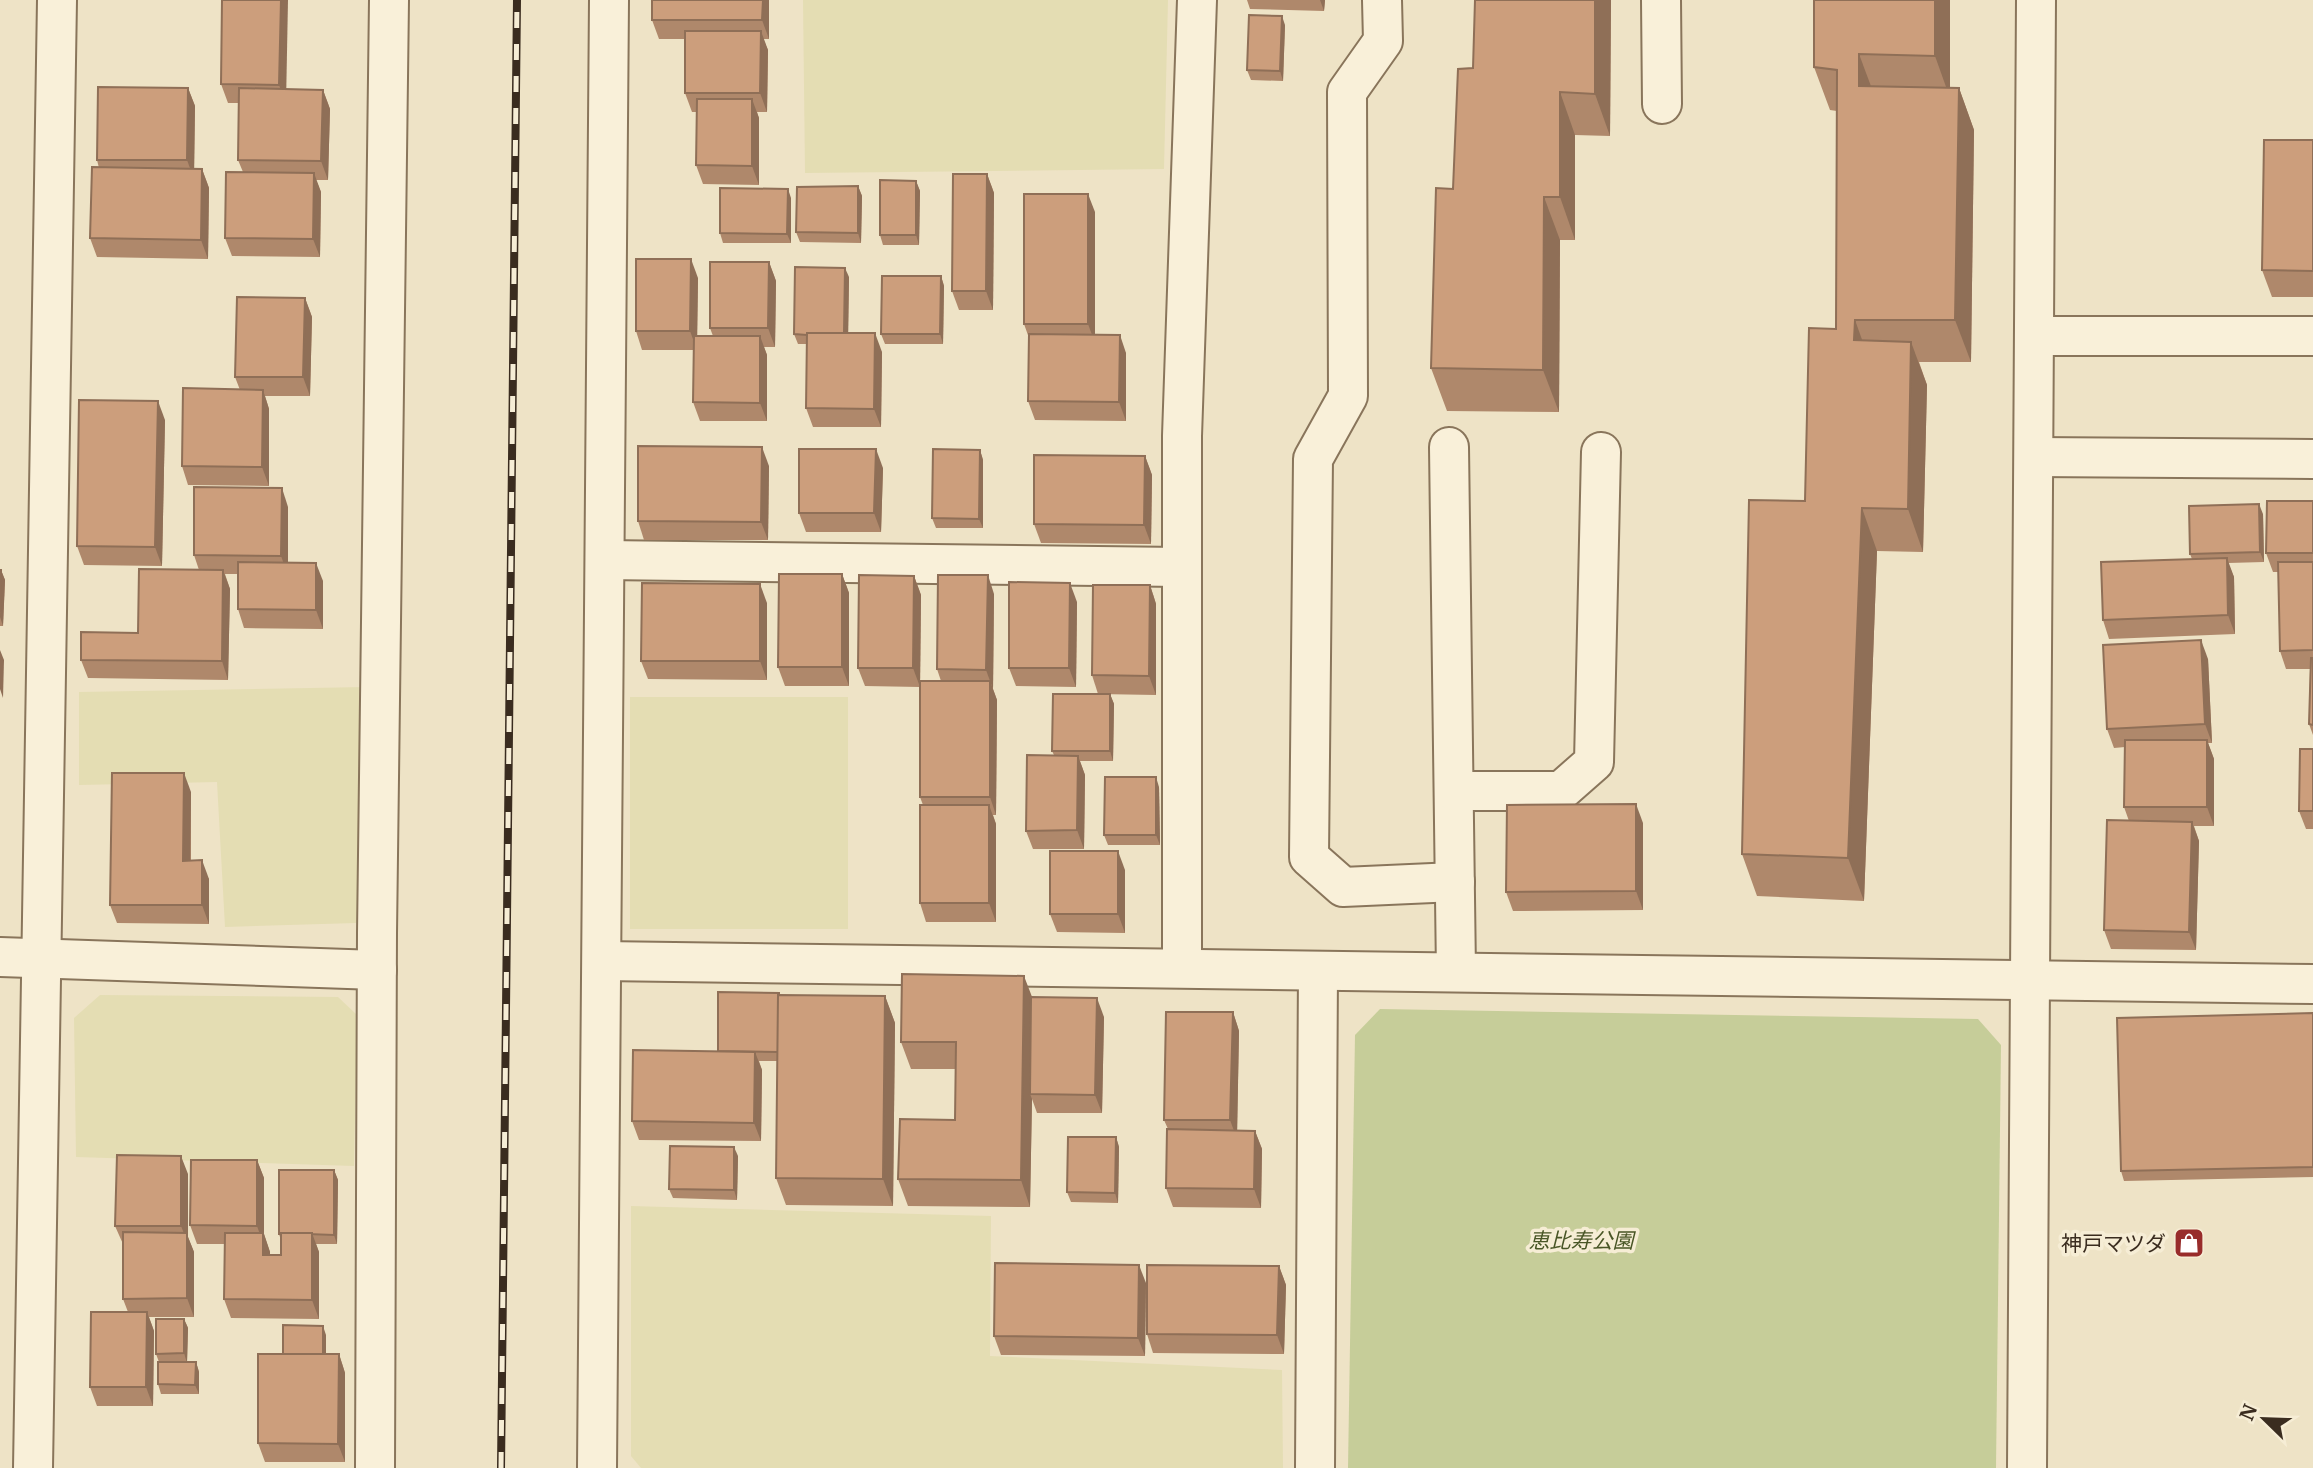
<svg xmlns="http://www.w3.org/2000/svg" width="2313" height="1468" viewBox="0 0 2313 1468" font-family="Merriweather,'Noto Sans JP',serif">
<style>
.farmland{fill:#e4ddb3}
.green{fill:#c6cd99}
.lines{fill:none;stroke-linecap:round;stroke-linejoin:round}
.minor-casing{stroke:#89755b;stroke-width:42}
.minor{stroke:#f9f0d9;stroke-width:38}
.rail-casing{stroke:#3a2c1f;stroke-width:8}
.rail{stroke:#f6edd5;stroke-width:5;stroke-dasharray:16;stroke-linecap:butt}
.wall{fill:#af886b}
.shaded-wall{fill:#8f6f57}
.building{fill:#cc9e7c;stroke:#8f6f57;stroke-width:2}
.labels{text-anchor:middle;dominant-baseline:central;stroke-width:7;stroke-linejoin:round;paint-order:stroke}
.park-label{font-size:21px;font-style:italic;fill:#495626;stroke:#f6edd5}
.poi-label{font-size:21px;fill:#3a2c1f;stroke:#f6edd5;text-anchor:end}
</style>
<rect width="100%" height="100%" fill="#eee3c6"/>
<!-- farmland -->
<g class="farmland">
<path d="M803,0H1168L1164,169L805,173Z"/>
<path d="M366,687L367,897L356,923L225,927L217,782L79,785V692Z"/>
<rect x="630" y="697" width="218" height="232"/>
<path d="M100,995L338,997L357,1015L354,1166L76,1157L74,1018Z"/>
<path d="M631,1206L991,1216L990,1356L1282,1370L1283,1468H641L631,1456Z"/>
</g>
<!-- green -->
<path class="green" d="M1380,1009L1978,1019L2001,1045L1996,1468H1348L1355,1035Z"/>
<g class="lines">
<!-- minor casing -->
<g class="minor-casing">
<g id="minor">
<path d="M1382,0L1383,41L1347,92L1348,396L1313,459L1309,857L1343,887L1455,882"/>
<path d="M1661,0L1662,104"/>
<path d="M2034,336H2313"/>
<path d="M1449,447L1456,972"/>
<path d="M2034,457L2313,459"/>
<path d="M605,560L1180,567"/>
<path d="M1454,791H1561L1594,762L1601,452"/>
<path d="M0,957L377,970"/>
<path d="M602,961L2313,984"/>
<path d="M1182,968V436L1197,0"/>
<path d="M33,1468L57,0"/>
<path d="M375,1468L377,933L389,0"/>
<path d="M597,1468L609,0"/>
<path d="M1315,1468L1318,971"/>
<path d="M2027,1468L2036,0"/>
</g>
</g>
<!-- minor -->
<use href="#minor" class="minor"/>
<!-- rail casing -->
<g class="rail-casing">
<path id="rail" d="M501,1468L517,0"/>
</g>
<!-- rail -->
<use href="#rail" class="rail"/>
</g>
<!-- wall -->
<g class="wall">
<path d="M222,0L286,89L323,90L330,109L328,180H316L321,192L320,257L232,256L225,238L243,172L238,160L239,103H228L221,84Z"/>
<path d="M769,0V39H763L768,50L767,112H757L759,118V185L703,184L696,165L697,112H692L685,93V39H659L652,20Z"/>
<path d="M1247,0H1325L1324,11L1250,9Z"/>
<path d="M1611,0L1610,136L1575,135V240H1560L1559,412L1447,411L1431,368L1473,68Z"/>
<path d="M1814,0H1950V88H1959L1974,130L1971,362H1919L1927,385L1923,552L1877,551L1864,901L1757,896L1742,854L1836,329L1837,111L1830,110L1814,67Z"/>
<path d="M1285,25L1283,81L1251,80L1247,70Z"/>
<path d="M188,88L195,106L194,169H202L209,188L208,259L97,257L90,238L99,168L97,160Z"/>
<path d="M2313,140V297H2272L2262,270Z"/>
<path d="M987,174L994,193L993,310H959L952,291Z"/>
<path d="M916,181L920,191L919,245H883L880,235Z"/>
<path d="M858,186L862,196L861,243L800,242L796,232Z"/>
<path d="M791,198V243H723L720,233Z"/>
<path d="M1095,212V334L1126,353V421L1035,420L1028,401L1029,338L1024,324Z"/>
<path d="M769,262L776,281L775,347H764L767,355V421H700L693,402L694,350H642L636,331L698,278L697,336H713L710,328Z"/>
<path d="M941,276L944,286L943,344H885L881,334Z"/>
<path d="M849,277L848,333L882,352L881,427H813L806,408L807,344H798L794,334Z"/>
<path d="M305,298L312,317L310,396H265L269,409V486L188,485L182,466L240,390L235,377Z"/>
<path d="M165,420L162,566L84,565L77,546Z"/>
<path d="M980,450L983,460V528H936L932,518Z"/>
<path d="M1145,456L1152,475L1151,544L1041,543L1034,524Z"/>
<path d="M769,466L768,540H644L638,521Z"/>
<path d="M883,468L881,532H806L799,513Z"/>
<path d="M2313,501V735L2309,724L2310,669H2286L2280,651L2278,572H2273L2266,553Z"/>
<path d="M288,507V562L323,581V629L244,628L238,609V574H225L230,589L228,680L88,678L81,660L138,633L199,570L194,555Z"/>
<path d="M2263,514L2264,562L2228,563L2234,577L2235,634L2109,639L2103,620L2192,559L2190,554Z"/>
<path d="M0,570H1L5,580L3,626H0Z"/>
<path d="M842,574L849,593V686H785L778,667Z"/>
<path d="M914,576L921,595L920,687L865,686L858,668Z"/>
<path d="M1150,585L1156,604V695L1098,694L1092,675Z"/>
<path d="M994,594L993,689L997,700L996,815H993L996,824V922H926L920,903L923,805L920,797L941,681L937,669Z"/>
<path d="M1077,602L1076,687L1016,686L1009,668Z"/>
<path d="M767,603V680L648,679L641,661Z"/>
<path d="M2208,659L2212,743H2208L2214,759V826H2194L2199,841L2196,950L2111,949L2104,930L2129,821L2124,807L2125,747L2114,748L2107,729Z"/>
<path d="M1110,694L1114,704L1113,761H1080L1085,775L1084,849H1033L1026,831L1054,755L1052,751Z"/>
<path d="M2313,749V829H2306L2299,811Z"/>
<path d="M1159,787L1160,845H1108L1104,835Z"/>
<path d="M191,792V861L209,879V924L117,923L110,905Z"/>
<path d="M1643,823V910L1513,911L1506,892Z"/>
<path d="M1125,870V933L1057,932L1050,914Z"/>
<path d="M779,995L885,996L895,1023L893,1206L786,1205L776,1178L777,1061H759L762,1070L761,1141L639,1140L632,1121L718,1051Z"/>
<path d="M1032,997L1104,1017L1102,1113H1037L1032,1099L1030,1207L908,1206L898,1179L955,1120L956,1069H911L901,1042Z"/>
<path d="M1233,1012L1239,1031L1237,1130L1255,1131L1262,1149L1261,1208L1173,1207L1166,1188L1168,1129L1164,1120Z"/>
<path d="M2313,1013V1177L2124,1181L2121,1171Z"/>
<path d="M1116,1137L1119,1147L1118,1203L1071,1202L1067,1192Z"/>
<path d="M738,1156L737,1200L673,1198L669,1189Z"/>
<path d="M257,1160L264,1178V1234L270,1252V1255H281V1240L279,1234L334,1170L338,1180L337,1244H316L319,1252V1319L231,1318L224,1299L225,1244H197L190,1225Z"/>
<path d="M188,1174V1237L194,1252V1317H149L154,1331L153,1406H97L90,1387L128,1312L123,1299V1244L115,1226Z"/>
<path d="M1279,1266L1286,1285L1284,1354L1153,1353L1147,1334Z"/>
<path d="M1146,1283L1145,1356L1001,1355L994,1336Z"/>
<path d="M184,1319L188,1328L187,1362H196L199,1372V1394H161L158,1384L159,1362L156,1354Z"/>
<path d="M326,1335V1354H339L345,1373V1462H265L258,1443L283,1354Z"/>
</g>
<!-- shaded-wall -->
<g class="shaded-wall">
<path d="M281,0H288L286,104L279,85Z"/>
<path d="M763,0H769V39L762,20Z"/>
<path d="M1320,0H1325L1324,11Z"/>
<path d="M1595,0H1611L1610,136L1595,94Z"/>
<path d="M1935,0H1950V98L1935,56Z"/>
<path d="M1282,16L1285,25L1283,81L1280,71Z"/>
<path d="M761,31L768,50L767,112L760,93Z"/>
<path d="M1859,54L1875,97L1859,86Z"/>
<path d="M188,88L195,106L194,179L187,160Z"/>
<path d="M1959,88L1974,130L1971,362L1955,320Z"/>
<path d="M323,90L330,109L328,180L321,161Z"/>
<path d="M1560,92L1575,135V240L1560,197Z"/>
<path d="M752,99L759,118V185L752,166Z"/>
<path d="M202,169L209,188L208,259L201,240Z"/>
<path d="M314,173L321,192L320,257L313,239Z"/>
<path d="M987,174L994,193L993,310L986,291Z"/>
<path d="M916,181L920,191L919,245L916,235Z"/>
<path d="M858,186L862,196L861,243L858,233Z"/>
<path d="M788,189L791,198V243L787,234Z"/>
<path d="M1088,194L1095,212V343L1088,324Z"/>
<path d="M1544,197L1560,240L1559,412L1543,370Z"/>
<path d="M691,259L698,278L697,350L690,331Z"/>
<path d="M769,262L776,281L775,347L768,328Z"/>
<path d="M845,268L849,277L848,345L844,335Z"/>
<path d="M941,276L944,286L943,344L940,334Z"/>
<path d="M305,298L312,317L310,396L303,377Z"/>
<path d="M1855,320L1870,362L1854,340Z"/>
<path d="M875,333L882,352L881,427L874,409Z"/>
<path d="M1120,335L1126,353V421L1119,402Z"/>
<path d="M760,336L767,355V421L760,403Z"/>
<path d="M1911,342L1927,385L1923,552L1908,509Z"/>
<path d="M263,390L269,409V486L262,467Z"/>
<path d="M158,401L165,420L162,566L155,547Z"/>
<path d="M762,447L769,466L768,540L761,522Z"/>
<path d="M876,449L883,468L881,532L874,513Z"/>
<path d="M980,450L983,460V528L979,519Z"/>
<path d="M1145,456L1152,475L1151,544L1144,525Z"/>
<path d="M282,488L288,507V575L281,556Z"/>
<path d="M2259,504L2263,514L2264,562L2260,552Z"/>
<path d="M1862,508L1877,551L1864,901L1848,858Z"/>
<path d="M2227,558L2234,577L2235,634L2228,615Z"/>
<path d="M316,563L323,581V629L316,610Z"/>
<path d="M1,570L5,580L3,626L0,617Z"/>
<path d="M223,570L230,589L228,680L222,661Z"/>
<path d="M842,574L849,593V686L842,667Z"/>
<path d="M988,575L994,594L993,689L986,670Z"/>
<path d="M914,576L921,595L920,687L913,668Z"/>
<path d="M1070,583L1077,602L1076,687L1069,668Z"/>
<path d="M760,584L767,603V680L760,661Z"/>
<path d="M1150,585L1156,604V695L1149,676Z"/>
<path d="M2201,640L2208,659L2212,743L2205,724Z"/>
<path d="M0,650L4,660L3,698L0,689Z"/>
<path d="M990,681L997,700L996,815L990,797Z"/>
<path d="M1110,694L1114,704L1113,761L1110,751Z"/>
<path d="M2207,740L2214,759V826L2207,807Z"/>
<path d="M1078,756L1085,775L1084,849L1077,830Z"/>
<path d="M184,773L191,792L190,880L183,861Z"/>
<path d="M1156,777L1159,787L1160,845L1156,835Z"/>
<path d="M1636,804L1643,823V910L1636,891Z"/>
<path d="M989,805L996,824V922L989,903Z"/>
<path d="M2192,822L2199,841L2196,950L2189,932Z"/>
<path d="M1118,851L1125,870V933L1118,914Z"/>
<path d="M202,860L209,879V924L202,905Z"/>
<path d="M1024,976L1034,1002L1030,1094L1032,1099L1030,1207L1021,1180Z"/>
<path d="M885,996L895,1023L893,1206L883,1179Z"/>
<path d="M1097,998L1104,1017L1102,1113L1095,1095Z"/>
<path d="M1233,1012L1239,1031L1237,1139L1230,1120Z"/>
<path d="M755,1052L762,1070L761,1141L754,1123Z"/>
<path d="M1255,1131L1262,1149L1261,1208L1254,1189Z"/>
<path d="M1116,1137L1119,1147L1118,1203L1115,1193Z"/>
<path d="M734,1147L738,1156L737,1200L734,1190Z"/>
<path d="M181,1156L188,1174V1237L194,1252V1317L187,1298V1241L181,1226Z"/>
<path d="M257,1160L264,1178V1234L270,1252V1274L263,1255V1243L257,1226Z"/>
<path d="M334,1170L338,1180L337,1244L334,1235Z"/>
<path d="M312,1233L319,1252V1319L312,1300Z"/>
<path d="M1139,1265L1146,1283L1145,1356L1138,1338Z"/>
<path d="M1279,1266L1286,1285L1284,1354L1277,1335Z"/>
<path d="M147,1312L154,1331L153,1406L146,1387Z"/>
<path d="M184,1319L188,1328L187,1363L184,1353Z"/>
<path d="M323,1326L326,1335V1369L323,1360Z"/>
<path d="M339,1354L345,1373V1462L338,1444Z"/>
<path d="M196,1362L199,1372V1394L195,1385Z"/>
</g>
<!-- building -->
<g class="building">
<path d="M222,0H281L279,85L221,84Z"/>
<path d="M652,0H763L762,20H652Z"/>
<path d="M1475,0H1595V94L1560,92V197H1544L1543,370L1431,368L1436,188L1453,189L1458,69L1473,68Z"/>
<path d="M1814,0H1935V56L1859,54V86L1959,88L1955,320H1855L1854,340L1911,342L1908,509L1862,508L1848,858L1742,854L1749,500L1805,501L1809,328L1836,329L1837,70L1814,67Z"/>
<path d="M1249,15L1282,16L1280,71L1247,70Z"/>
<path d="M685,31H761L760,93H685Z"/>
<path d="M98,87L188,88L187,160H97Z"/>
<path d="M239,88L323,90L321,161L238,160Z"/>
<path d="M697,99H752V166L696,165Z"/>
<path d="M2264,140H2313V271L2262,270Z"/>
<path d="M92,167L202,169L201,240L90,238Z"/>
<path d="M226,172L314,173L313,239L225,238Z"/>
<path d="M953,174H987L986,291H952Z"/>
<path d="M880,180L916,181V235H880Z"/>
<path d="M858,186V233L796,232L797,187Z"/>
<path d="M720,188L788,189L787,234L720,233Z"/>
<rect x="1024" y="194" width="64" height="130"/>
<path d="M636,259H691L690,331H636Z"/>
<path d="M710,262H769L768,328H710Z"/>
<path d="M795,267L845,268L844,333H807V335L794,334Z"/>
<path d="M882,276H941L940,334H881Z"/>
<path d="M237,297L305,298L303,377H235Z"/>
<path d="M807,333H875L874,409L806,408Z"/>
<path d="M1029,334L1120,335L1119,402L1028,401Z"/>
<path d="M694,336H760V403L693,402Z"/>
<path d="M183,388L263,390L262,467L182,466Z"/>
<path d="M79,400L158,401L155,547L77,546Z"/>
<path d="M638,446L762,447L761,522L638,521Z"/>
<path d="M799,449H876L874,513H799Z"/>
<path d="M933,449L980,450L979,519L932,518Z"/>
<path d="M1034,455L1145,456L1144,525L1034,524Z"/>
<path d="M194,487L282,488L281,556L194,555Z"/>
<path d="M2267,501H2313V553H2266Z"/>
<path d="M2259,504L2260,552L2190,554L2189,506Z"/>
<path d="M2227,558L2228,615L2103,620L2101,562Z"/>
<path d="M238,562L316,563V610L238,609Z"/>
<path d="M2278,562H2313V650L2280,651Z"/>
<path d="M139,569L223,570L222,661L81,660V632L138,633Z"/>
<path d="M0,570H1L0,612Z"/>
<path d="M779,574H842V667H778Z"/>
<path d="M859,575L914,576L913,668H858Z"/>
<path d="M938,575H988L986,670L937,669Z"/>
<path d="M1009,582L1070,583L1069,668H1009Z"/>
<path d="M642,583L760,584V661H641Z"/>
<path d="M1093,585H1150L1149,676L1092,675Z"/>
<path d="M2201,640L2205,724L2107,729L2103,645Z"/>
<path d="M2311,658H2313V725L2309,724Z"/>
<rect x="920" y="681" width="70" height="116"/>
<path d="M1053,694H1110V751H1052Z"/>
<path d="M2125,740H2207V807H2124Z"/>
<path d="M2300,749H2313V811H2299Z"/>
<path d="M1027,755L1078,756L1077,830L1026,831Z"/>
<path d="M112,773H184L183,861L202,860V905H110Z"/>
<path d="M1105,777H1156V835H1104Z"/>
<path d="M1636,804V891L1506,892L1507,805Z"/>
<rect x="920" y="805" width="69" height="98"/>
<path d="M2107,820L2192,822L2189,932L2104,930Z"/>
<rect x="1050" y="851" width="68" height="63"/>
<path d="M902,974L1024,976L1021,1180L898,1179L900,1119L955,1120L956,1042H901Z"/>
<path d="M718,992L779,993L778,1052L718,1051Z"/>
<path d="M778,995L885,996L883,1179L776,1178Z"/>
<path d="M1031,997L1097,998L1095,1095L1030,1094Z"/>
<path d="M1166,1012H1233L1230,1120H1164Z"/>
<path d="M2313,1013V1167L2121,1171L2117,1018Z"/>
<path d="M633,1050L755,1052L754,1123L632,1121Z"/>
<path d="M1167,1129L1255,1131L1254,1189L1166,1188Z"/>
<path d="M1068,1137H1116L1115,1193L1067,1192Z"/>
<path d="M670,1146L734,1147V1190L669,1189Z"/>
<path d="M117,1155L181,1156V1226H115Z"/>
<path d="M191,1160H257V1226L190,1225Z"/>
<path d="M279,1170H334V1235L281,1233V1234H279Z"/>
<path d="M123,1232L187,1233V1298L123,1299Z"/>
<path d="M225,1233H263V1255H281V1233H312V1300L224,1299Z"/>
<path d="M995,1263L1139,1265L1138,1338L994,1336Z"/>
<path d="M1147,1265L1279,1266L1277,1335L1147,1334Z"/>
<path d="M91,1312H147L146,1387H90Z"/>
<path d="M156,1319H184V1353L156,1354Z"/>
<path d="M283,1325L323,1326V1354H283Z"/>
<path d="M258,1354H339L338,1444L258,1443Z"/>
<path d="M158,1362H196L195,1385L158,1384Z"/>
</g>
<!-- icons -->
<defs>
<g id="shop-square" transform="scale(1.575)"><rect x="-9" y="-9" width="18" height="18" rx="4" fill="#982c2b" stroke="#f6edd5"/><path d="M-5-2.5h2.3a2.7 3.5 0 0 1 5.4 0H5L5.5 6h-11ZM-1.5-2.5h3a1.5 2.3 0 0 0-3 0Z" fill="#fff"/></g>
</defs>
<g fill-rule="evenodd">
<use href="#shop-square" x="2189" y="1243"/>
</g>
<g class="labels">
<!-- park labels -->
<g class="park-label">
<text x="1581" y="1240">恵比寿公園</text>
</g>
<!-- poi labels -->
<g class="poi-label">
<text x="2166" y="1243">神戸マツダ</text>
</g>
</g>
<!-- north arrow -->
<g transform="translate(2264 1419) rotate(293)" stroke="#f6edd5" stroke-width="5" paint-order="stroke">
<path d="M0-5L12 26L0 18L-12 26Z" fill="#3a2c1f"/>
<text y="-10" font-size="19" font-weight="bold" text-anchor="middle" fill="#3a2c1f">N</text>
</g>
</svg>
